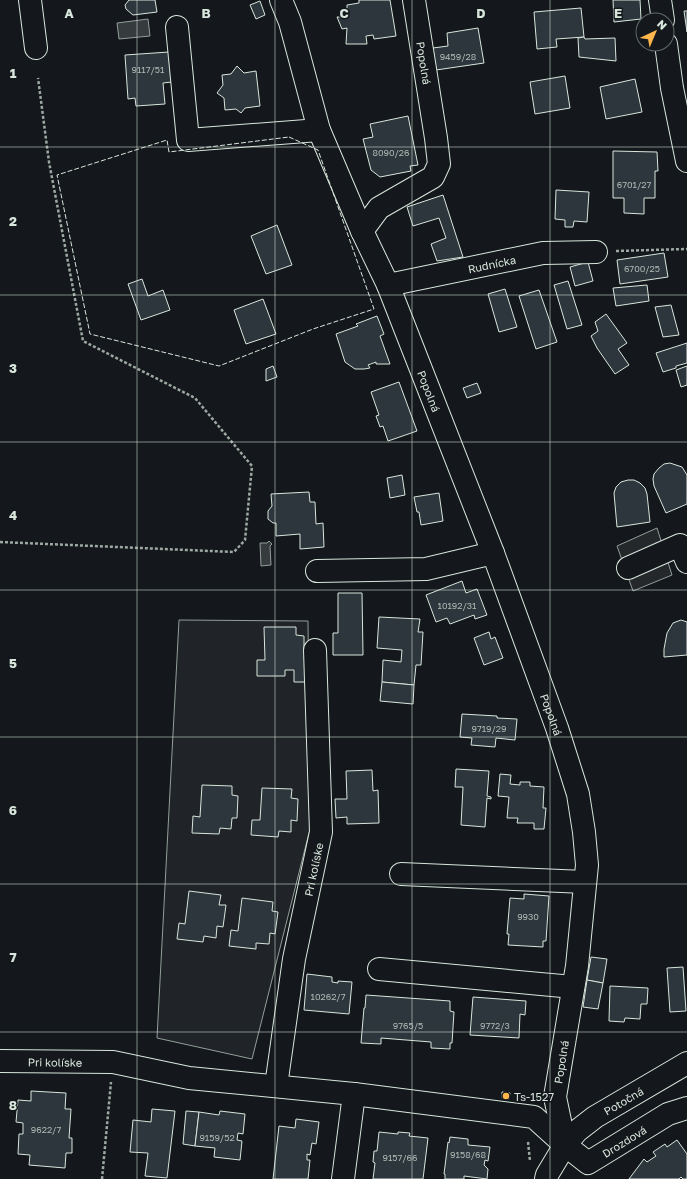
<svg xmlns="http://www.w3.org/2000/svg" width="687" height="1179" viewBox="0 0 687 1179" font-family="'Golos Text',sans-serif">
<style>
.green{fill:#202428;stroke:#939e99}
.parking{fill:#24282b;stroke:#939e99}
.water{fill:#363b3e;stroke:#939e99}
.building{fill:#2c363c;stroke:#d8e6dc}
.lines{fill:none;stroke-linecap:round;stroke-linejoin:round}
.minor-casing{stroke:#d8e6dc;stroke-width:24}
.path{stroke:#9da8a2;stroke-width:2.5;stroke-dasharray:3 2;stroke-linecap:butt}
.minor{stroke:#14181c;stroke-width:22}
.fence{stroke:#d8e6dc;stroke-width:1;stroke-dasharray:5 2;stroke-linecap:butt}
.grid{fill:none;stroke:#d8e6dc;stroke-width:1;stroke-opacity:0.55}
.poi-dot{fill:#ffb74d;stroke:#14181c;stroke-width:1.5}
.labels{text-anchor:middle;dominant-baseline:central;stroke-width:3;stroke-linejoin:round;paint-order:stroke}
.number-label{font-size:9px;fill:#adbab4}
.street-label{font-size:11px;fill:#d8e6dc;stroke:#14181c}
.poi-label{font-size:11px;fill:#d8e6dc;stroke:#14181c;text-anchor:start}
.grid-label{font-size:13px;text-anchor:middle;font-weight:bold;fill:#d8e6dc;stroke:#14181c;stroke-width:3;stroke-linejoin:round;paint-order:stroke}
</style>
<rect width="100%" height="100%" fill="#14181c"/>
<!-- green -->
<path class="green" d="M179,620L308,621L310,829L252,1059L157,1038Z"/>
<!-- parking -->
<path class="parking" d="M657,528L672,575L633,591L617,546Z"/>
<!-- water -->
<g class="water">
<path d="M148,19L150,36L119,39L117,23Z"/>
<path d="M269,541L272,544L270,546L271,565L261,566L260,543H267Z"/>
</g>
<!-- building -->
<g class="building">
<path d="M129,0H155L157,12L133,15L126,9L125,5Z"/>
<path d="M359,0H390L396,36L374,39L373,35L366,36L367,44H346L347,28L342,29L337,17H347V5L359,3Z"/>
<path d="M613,0H640L641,19L614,22Z"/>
<path d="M260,1L265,15L256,19L250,5Z"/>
<path d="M581,8L584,37L556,39L557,47L537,49L534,12Z"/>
<path d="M684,11H687V32Z"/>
<path d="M478,28L484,63L436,70L433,48L448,46L447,33Z"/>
<path d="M584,37L585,39L615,38L616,61L579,57L578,38Z"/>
<path d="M169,52L172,82L163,83L165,104L136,106L135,98L128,99L125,55Z"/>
<path d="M237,66L244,73L256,71L260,106L245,108L241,113L236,109L225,110L224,98L217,93L223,85L222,75L231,74Z"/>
<path d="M565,76L570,108L535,114L530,82Z"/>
<path d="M635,79L642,112L606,119L600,87Z"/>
<path d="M408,116L418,165L410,166L411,171L380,177L371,170L363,139L373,137L370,124Z"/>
<path d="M613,151L657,152L658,171H655V198H644V214L624,213V198H613Z"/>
<path d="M556,190L589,192L587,222L574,221L573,227H565V220L555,219Z"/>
<path d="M443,195L463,257L437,261L431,244L446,238L439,218L413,226L407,207Z"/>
<path d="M277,225L292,265L266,274L251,236Z"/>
<path d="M664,253L668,277L620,284L617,260Z"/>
<path d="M588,262L593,281L575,286L570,267Z"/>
<path d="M142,279L148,296L163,290L170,310L141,320L128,284Z"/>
<path d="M568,281L582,325L567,329L554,285Z"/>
<path d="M647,285L649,301L616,306L613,288Z"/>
<path d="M505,289L517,327L499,332L488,294Z"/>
<path d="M539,290L557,342L536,349L519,296Z"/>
<path d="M263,299L276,334L246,344L234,310Z"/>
<path d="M671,305L679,335L663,337L655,307Z"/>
<path d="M606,314L627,343L618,349L629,365L615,374L597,348L591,336L598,331L595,322Z"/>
<path d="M377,316L384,334L380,336L390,364H376V362L368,365L370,368L364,369H355L345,362L336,334L358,326L356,324Z"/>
<path d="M687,343V363L676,366V368L663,372L656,353Z"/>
<path d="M273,366L277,377L266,381V369Z"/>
<path d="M687,366V385L681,387L676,370Z"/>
<path d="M399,382L417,431L388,441L383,426L380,427L376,416L379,415L371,392Z"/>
<path d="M477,383L481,393L467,398L463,388Z"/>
<path d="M670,463L682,467L687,475V504L666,513L654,486L653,479L654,474L659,468L664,464Z"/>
<path d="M402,475L405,495L390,498L387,478Z"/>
<path d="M628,480H634L640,483L645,488L647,494L650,522L617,527L614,493L616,487L621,482Z"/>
<path d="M309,492L310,502H315L316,524L323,523L324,547L300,549V534L276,536V523H273L268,519V511L272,506L271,494Z"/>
<path d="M439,493L443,521L421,525L419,512H417L414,497Z"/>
<path d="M462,581L466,593L477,589L487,615L475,619L474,615L450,624L447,618L436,622L426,595Z"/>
<path d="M338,593H362L363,655H333V633H338Z"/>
<path d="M379,617L420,619L418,632H423L421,665H416L414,685L382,682L383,660L401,662L402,650L377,648Z"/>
<path d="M681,620L687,622V655L664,657V649L667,633L673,623Z"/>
<path d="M264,627H296V635L304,636V649H309V682H294V670H285V676H257V660H265Z"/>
<path d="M489,632L491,639L495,637L503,658L484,665L474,638Z"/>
<path d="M382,682L414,685L413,704L380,701Z"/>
<path d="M462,714L497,716V718L517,719L515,740L496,738L495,747L471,745L472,738L460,737Z"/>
<path d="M456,769L489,771L487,796L491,797V799L487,798L485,827L461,825L463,787H455Z"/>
<path d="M372,770L373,791L378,790L379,823L347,824V817L336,818L335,799H347L346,771Z"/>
<path d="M500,774L511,775L510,784L520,785V782H530V786L544,787L543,808H546L544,829H534V823H517L518,818H507L509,797L498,796Z"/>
<path d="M202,785L232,786V795L238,796L237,818H232L231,829L220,828L219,834L192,833L193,816L200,817Z"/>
<path d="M262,788L292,789L291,798L298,799L297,821L291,820V832L279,831L278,837L251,835L252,820H260Z"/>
<path d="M189,891L221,895L219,905H226L223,927L217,926L216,938L204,936L203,942L177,939L179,923L185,924Z"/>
<path d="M524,894L549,896L546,941H543V947L508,945L509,934H507L510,898L524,899Z"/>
<path d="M242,898L273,902L272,911L278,912L275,934L270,933L269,944L256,943V949L229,946L231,930L238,931Z"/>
<path d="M591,957L607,959L603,983L587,980Z"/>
<path d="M683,967L686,1011L670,1012L667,968Z"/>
<path d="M307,974L332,977V982L338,983V981L352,982L349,1014L304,1010Z"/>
<path d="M587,980L603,983L598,1009L583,1007Z"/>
<path d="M610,986L648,988L647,1004H641L640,1019L625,1018L624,1022L609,1021Z"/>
<path d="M366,995L450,1001V1011L454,1012L452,1043H450V1049L431,1048V1042L381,1038V1044L361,1043L364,1008H365Z"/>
<path d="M473,997L526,1001L525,1015L520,1014L519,1038L470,1035Z"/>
<path d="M31,1091L66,1093L65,1109H71L69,1138H72V1153H66L65,1168L29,1165L30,1155L18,1154L19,1134H23V1123L16,1122L18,1100L31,1101Z"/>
<path d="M502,1092L510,1093L509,1099L502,1098Z"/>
<path d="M152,1109L175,1111L167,1178L145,1176L148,1153L130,1152L133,1120L151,1122Z"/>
<path d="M186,1111L199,1112L195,1146L183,1144Z"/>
<path d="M220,1111L245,1114L243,1134L238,1133L237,1140L242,1141L240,1160L214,1157L215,1148L195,1146L199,1112L219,1115Z"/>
<path d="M296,1119L319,1122L316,1144L312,1143L310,1155L307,1154V1160H310L308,1179H273L279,1126L295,1128Z"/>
<path d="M379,1132L398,1134V1132L410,1133L409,1136L428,1138L423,1179H373L375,1163L373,1162L374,1151H377Z"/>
<path d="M450,1137L468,1139V1145L490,1147L488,1161L485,1160L484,1165L488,1169L487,1179L464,1176V1179H445V1174H444L448,1142L449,1143Z"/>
<path d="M677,1140L687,1154V1179H683L681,1177L679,1179H629L644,1159L647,1162L656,1156L653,1152L665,1144L667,1147Z"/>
</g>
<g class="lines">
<!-- minor casing -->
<g class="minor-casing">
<g id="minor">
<path d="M30,0L36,48"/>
<path id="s1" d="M281,0L290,22L319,130L362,231L388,285L493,553L557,728L578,794L584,832L587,865L577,966L555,1097L565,1145"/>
<path d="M660,0L663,20"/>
<path d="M177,27L188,140L319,130"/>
<path d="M666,44L672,88L687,161"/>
<path d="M362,231L379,208L433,177L439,164L436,138L414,0"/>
<path id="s2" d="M388,285L543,253L596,252"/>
<path d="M628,568L680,545L687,562"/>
<path d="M317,571L426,569L493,553"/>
<path d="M401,874L585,882"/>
<path d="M379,969L573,987"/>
<path id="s3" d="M0,1061L113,1062L189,1078L354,1094L534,1117L565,1145L588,1163L668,1114L687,1108"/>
<path id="s4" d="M276,1086L294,959L321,832L315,650"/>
<path d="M343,1179L354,1094"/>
<path id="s5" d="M546,1179L547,1175L565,1145L577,1131L595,1117L687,1063"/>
</g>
</g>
<!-- path -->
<g class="path">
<path d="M616,251L687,249"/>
<path d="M0,542L234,552L245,540L252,466L195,398L83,341L49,162L38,78"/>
<path d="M528,1142L530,1161"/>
<path d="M102,1179L111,1082"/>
</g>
<!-- minor -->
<use href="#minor" class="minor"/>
<!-- fence -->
<path class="fence" d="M289,137L318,150L374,309L313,329L219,366L90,334L57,175L167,140L169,152Z"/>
</g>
<!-- grid -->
<path class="grid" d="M137,0V1179M275,0V1179M412,0V1179M550,0V1179M0,147H687M0,295H687M0,442H687M0,590H687M0,737H687M0,884H687M0,1032H687"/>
<!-- markers -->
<circle class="poi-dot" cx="506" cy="1096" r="4"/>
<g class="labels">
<!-- number labels -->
<g class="number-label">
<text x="458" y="56">9459/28</text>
<text x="148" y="69">9117/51</text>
<text x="391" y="152">8090/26</text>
<text x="634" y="184">6701/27</text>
<text x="642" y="268">6700/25</text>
<text x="457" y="605">10192/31</text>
<text x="489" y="728">9719/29</text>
<text x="528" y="916">9930</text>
<text x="328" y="996">10262/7</text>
<text x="408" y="1025">9765/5</text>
<text x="495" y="1025">9772/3</text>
<text x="46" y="1129">9622/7</text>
<text x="217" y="1137">9159/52</text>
<text x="468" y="1154">9158/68</text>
<text x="400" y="1157">9157/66</text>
</g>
<!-- street labels -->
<g class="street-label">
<text transform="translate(424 63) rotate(81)">Popolná</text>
<text stroke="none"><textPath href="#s2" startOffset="106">Rudnícka</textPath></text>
<text stroke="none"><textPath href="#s1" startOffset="419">Popolná</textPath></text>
<text stroke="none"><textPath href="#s1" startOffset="765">Popolná</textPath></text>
<text stroke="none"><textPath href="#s4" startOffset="220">Pri kolíske</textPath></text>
<text stroke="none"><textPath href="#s3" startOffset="55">Pri kolíske</textPath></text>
<text transform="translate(561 1062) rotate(-81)">Popolná</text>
<text stroke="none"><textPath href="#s5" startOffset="113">Potočná</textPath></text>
<text stroke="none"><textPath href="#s3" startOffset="651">Drozdová</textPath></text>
</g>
<!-- poi labels -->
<g class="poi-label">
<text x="514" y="1096">Ts-1527</text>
</g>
</g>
<g class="grid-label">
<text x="69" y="18">A</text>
<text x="206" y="18">B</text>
<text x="344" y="18">C</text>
<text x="481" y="18">D</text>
<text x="618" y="18">E</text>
<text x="13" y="78">1</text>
<text x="13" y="226">2</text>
<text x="13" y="373">3</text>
<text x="13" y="520">4</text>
<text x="13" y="668">5</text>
<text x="13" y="815">6</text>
<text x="13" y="962">7</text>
<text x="13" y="1110">8</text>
</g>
<!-- north arrow -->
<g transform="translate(655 32) rotate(44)"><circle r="19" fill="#14181c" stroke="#626a69"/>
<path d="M0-3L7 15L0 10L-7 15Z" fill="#ffb74d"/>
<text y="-6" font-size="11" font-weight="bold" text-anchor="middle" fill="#d8e6dc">N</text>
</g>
</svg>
